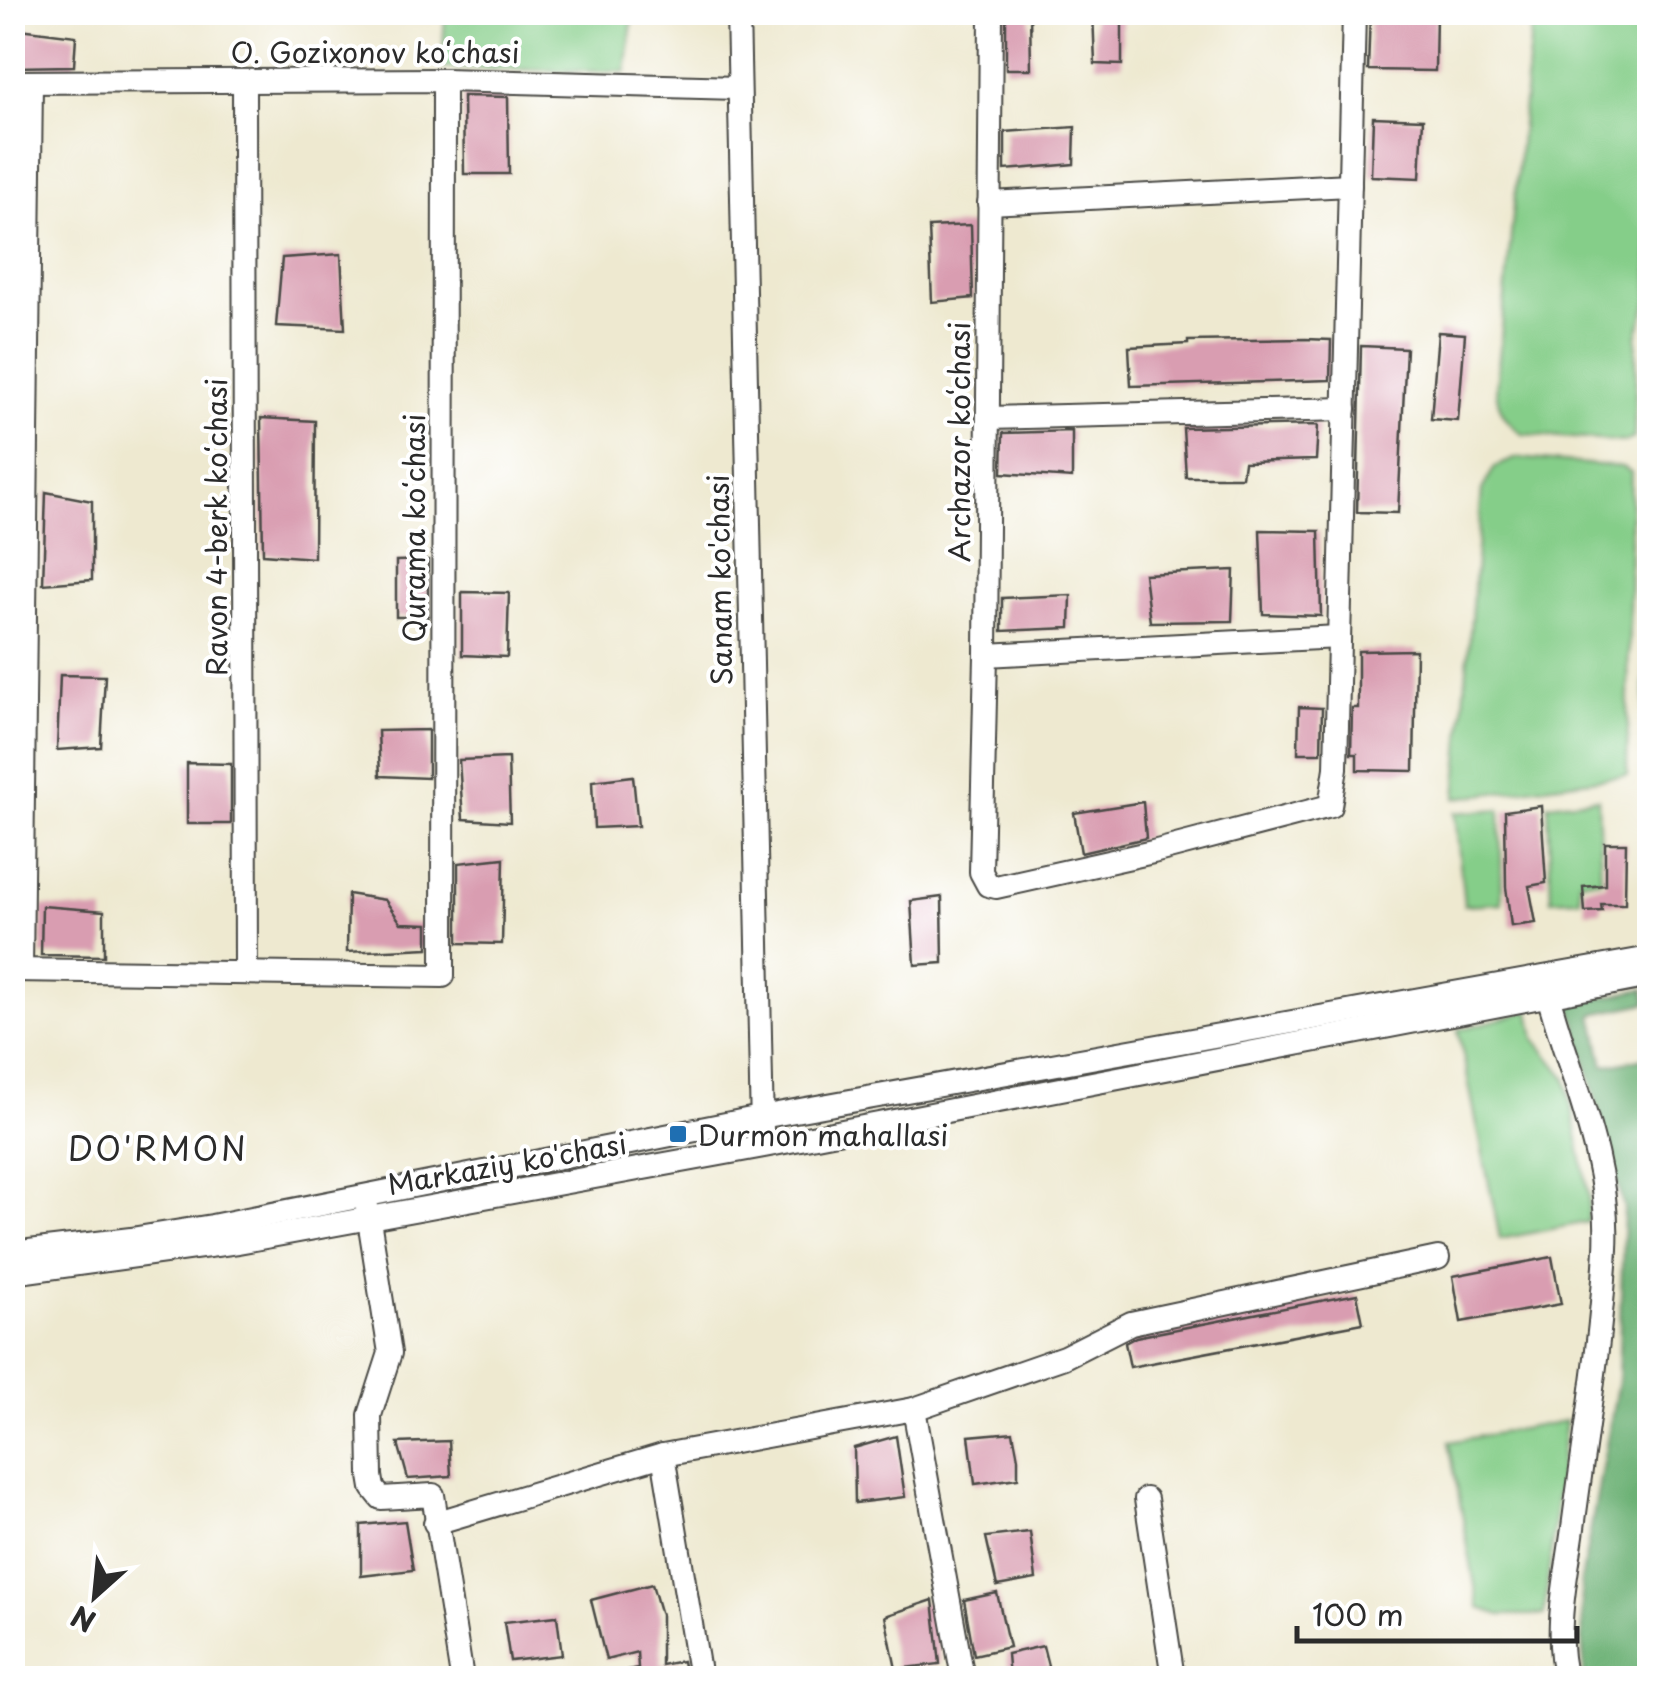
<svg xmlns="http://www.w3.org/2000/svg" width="1662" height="1691" viewBox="0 0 1662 1691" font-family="'Playpen Sans',sans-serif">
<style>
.green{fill:#85ce89;stroke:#587c5a;stroke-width:2.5}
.forest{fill:#6cb175;stroke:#4c6e50;stroke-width:2.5}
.building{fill:#d99db1}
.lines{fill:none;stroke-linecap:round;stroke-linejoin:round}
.minor-casing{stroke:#484844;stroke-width:26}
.minor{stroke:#fff;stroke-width:22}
.poi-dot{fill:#1f6fb2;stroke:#fff;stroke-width:4}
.labels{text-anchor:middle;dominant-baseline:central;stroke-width:8;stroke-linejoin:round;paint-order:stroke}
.street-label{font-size:28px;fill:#2b2b2b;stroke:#fff}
.poi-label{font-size:28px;fill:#2b2b2b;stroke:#fff;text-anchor:start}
.quarter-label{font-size:32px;letter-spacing:2.5px;fill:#2b2b2b;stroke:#fff}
</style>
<rect width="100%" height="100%" fill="#fff"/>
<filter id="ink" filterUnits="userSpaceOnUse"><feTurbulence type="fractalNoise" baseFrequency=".01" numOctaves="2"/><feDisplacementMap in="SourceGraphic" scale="20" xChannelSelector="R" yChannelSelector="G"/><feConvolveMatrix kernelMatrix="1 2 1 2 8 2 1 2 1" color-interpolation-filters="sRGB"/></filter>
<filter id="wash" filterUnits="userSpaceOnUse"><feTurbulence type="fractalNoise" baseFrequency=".0048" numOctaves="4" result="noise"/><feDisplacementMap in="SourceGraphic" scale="40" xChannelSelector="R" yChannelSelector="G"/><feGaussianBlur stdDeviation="2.25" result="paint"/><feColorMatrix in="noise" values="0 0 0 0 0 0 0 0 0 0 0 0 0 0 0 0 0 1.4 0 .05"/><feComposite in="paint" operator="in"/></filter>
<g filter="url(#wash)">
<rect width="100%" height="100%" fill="#eee9d0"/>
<!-- green -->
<g class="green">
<path d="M1533,12L1649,13V298L1637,337L1634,438L1625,442L1522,434C1505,421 1498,409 1496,388Z"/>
<path d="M445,13H633L626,72L442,68Z"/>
<path d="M1517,458L1622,467L1631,472L1627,775L1456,798L1482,490L1495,467Z"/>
<path d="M1649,540L1650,740H1643Z"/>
<path d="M1598,798L1601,880L1579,881L1580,899L1551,900L1548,804Z"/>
<path d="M1500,809L1502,903L1464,905L1455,813Z"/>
<path d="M1530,1011L1535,1039L1566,1078L1589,1195L1588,1222L1500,1239L1458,1030Z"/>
<path d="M1565,1421L1544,1615H1500L1479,1608L1449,1442Z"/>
</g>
<!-- forest -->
<path class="forest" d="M1644,989L1647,1003L1593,1014L1604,1066L1649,1057V1678H1584L1581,1581L1618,1381L1624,1209L1571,1004Z"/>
<g id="blocks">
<!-- building -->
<g class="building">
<path d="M1006,12H1030L1031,69H1006Z"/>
<path d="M1093,12H1122V65L1095,64Z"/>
<path d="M1370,12H1436L1435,71L1368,70Z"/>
<path d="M12,28L76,36L74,66L12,67Z"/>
<path d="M463,96L508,97L509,174H464Z"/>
<path d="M1373,117L1423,119L1420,178L1371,176Z"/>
<path d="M1075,127L1074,164L1005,170V132Z"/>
<path d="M971,225L973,298L932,302L929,227Z"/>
<path d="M341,254L345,329L276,326L282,258Z"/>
<path d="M1438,332L1465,334L1458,421L1431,419Z"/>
<path d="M1306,339L1331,340L1330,380L1131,386L1129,347L1188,344V341Z"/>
<path d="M1361,346L1406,348L1398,513L1357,512Z"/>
<path d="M261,418L315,421L314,558L263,554Z"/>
<path d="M1318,425L1316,460L1244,462L1242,477H1186L1183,428Z"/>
<path d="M1072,431V478L1002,473L1003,433Z"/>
<path d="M46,492L92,501V580L43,584Z"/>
<path d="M1260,530L1319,531L1321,616L1263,614Z"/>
<path d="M428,560V617H396V561Z"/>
<path d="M1234,570L1232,621L1150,622L1144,574Z"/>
<path d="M462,592L509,593L507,657L462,655Z"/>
<path d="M1071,595L1070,628L1002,631V598Z"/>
<path d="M1416,650L1414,771L1357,770V754H1351L1352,708H1358V651Z"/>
<path d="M60,675L105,676L101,747L57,750Z"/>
<path d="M1299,707L1322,708L1321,753H1298Z"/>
<path d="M428,730V778L380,776L378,731Z"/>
<path d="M508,758L510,822L463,819L459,760Z"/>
<path d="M187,763L231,764V824H187Z"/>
<path d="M633,776L638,826L594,828L592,781Z"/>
<path d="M1143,802L1146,838L1081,853L1074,813Z"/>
<path d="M1541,806L1546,883L1529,886L1536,923L1511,926L1506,887L1505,811Z"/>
<path d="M1605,843H1626L1625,904H1601L1602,911L1585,912L1583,887L1605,885Z"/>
<path d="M504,858L502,944L458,943V863Z"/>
<path d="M348,894L385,900L401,923L428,924V948L347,952Z"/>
<path d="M942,897L943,963L915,965L911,901Z"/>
<path d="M42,906L104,911V956L41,955Z"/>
<path d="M1552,1257L1561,1304L1461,1322L1453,1276Z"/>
<path d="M1357,1294L1363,1323L1130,1367L1125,1343L1136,1337Z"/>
<path d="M1013,1432L1018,1458V1478L975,1484L969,1436Z"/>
<path d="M896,1436L905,1497L855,1503L854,1448Z"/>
<path d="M449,1441L451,1476L408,1479L398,1443Z"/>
<path d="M405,1521L413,1570L361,1576V1525Z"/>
<path d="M1030,1532L1036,1579L997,1586L986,1537Z"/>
<path d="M652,1584L661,1615V1665L682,1661L685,1678H627V1670L638,1668L637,1652L606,1660L591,1600Z"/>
<path d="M997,1593L1009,1647L974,1655L964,1600Z"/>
<path d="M933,1600L940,1664L896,1669L885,1616Z"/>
<path d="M557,1616L562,1655L510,1661L504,1622Z"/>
<path d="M1043,1646L1051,1678H1009L1007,1654Z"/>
</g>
</g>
</g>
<g filter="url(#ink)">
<use href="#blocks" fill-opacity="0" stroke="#484844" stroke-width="2.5"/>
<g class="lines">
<!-- minor casing -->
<g class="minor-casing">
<g id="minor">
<path d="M738,12L762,1129"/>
<path d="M991,12L986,655L981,872L988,885L996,887L1153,852L1330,806L1336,768L1354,12"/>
<path d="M244,81L246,973"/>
<path d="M12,82L444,80L738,88"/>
<path d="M989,203L1350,185"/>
<path d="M988,418L1345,409"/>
<path d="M986,655L1339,637"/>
<path d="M12,970L443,976L444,80"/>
<path d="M21,970L31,82"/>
<path d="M1545,984C1567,1071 1611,1156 1606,1249C1601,1342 1585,1435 1573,1528C1567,1575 1553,1631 1566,1678"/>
<path d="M367,1207L390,1353L370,1415L371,1476L373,1488L381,1498L433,1495L462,1678"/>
<path d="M12,1253L131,1239L212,1226L761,1117L1650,958"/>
<path d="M12,1273L238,1242L764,1146L1650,976"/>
<path d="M914,1409L963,1678"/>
<path d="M663,1455L700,1678"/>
<path d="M1146,1499L1173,1678"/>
<path d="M435,1523L663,1455L914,1409L1064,1357L1131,1323L1438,1258"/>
</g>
</g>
<!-- minor -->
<use href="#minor" class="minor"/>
</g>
</g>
<!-- markers -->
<rect class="poi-dot" x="668" y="1124" width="20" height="20" rx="5"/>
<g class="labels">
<!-- street labels -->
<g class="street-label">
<text x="375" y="51">O. Gozixonov koʻchasi</text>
<text transform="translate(958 442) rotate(-90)">Archazor ko‘chasi</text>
<text transform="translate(215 527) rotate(-90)">Ravon 4-berk koʻchasi</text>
<text transform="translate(413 528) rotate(-90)">Qurama koʻchasi</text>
<text transform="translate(719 580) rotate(-91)">Sanam ko'chasi</text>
<text transform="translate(507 1163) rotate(-10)">Markaziy ko'chasi</text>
</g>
<!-- poi labels -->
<g class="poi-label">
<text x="698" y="1134">Durmon mahallasi</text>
</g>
<!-- quarter labels -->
<g class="quarter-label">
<text x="158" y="1148">DO'RMON</text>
</g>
</g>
<!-- margin -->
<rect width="1662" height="1691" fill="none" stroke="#fff" stroke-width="50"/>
<!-- north arrow -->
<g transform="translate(95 1596) rotate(207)" stroke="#ffffff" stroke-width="8" paint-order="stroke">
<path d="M0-8L18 38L0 25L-18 38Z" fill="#2b2b2b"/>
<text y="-15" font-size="28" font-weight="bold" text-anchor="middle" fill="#2b2b2b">N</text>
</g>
<!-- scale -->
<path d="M1297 1626v15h280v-15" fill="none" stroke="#2b2b2b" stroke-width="5"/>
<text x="1312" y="1626" font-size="30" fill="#2b2b2b" stroke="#ffffff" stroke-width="8" paint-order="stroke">100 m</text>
</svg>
